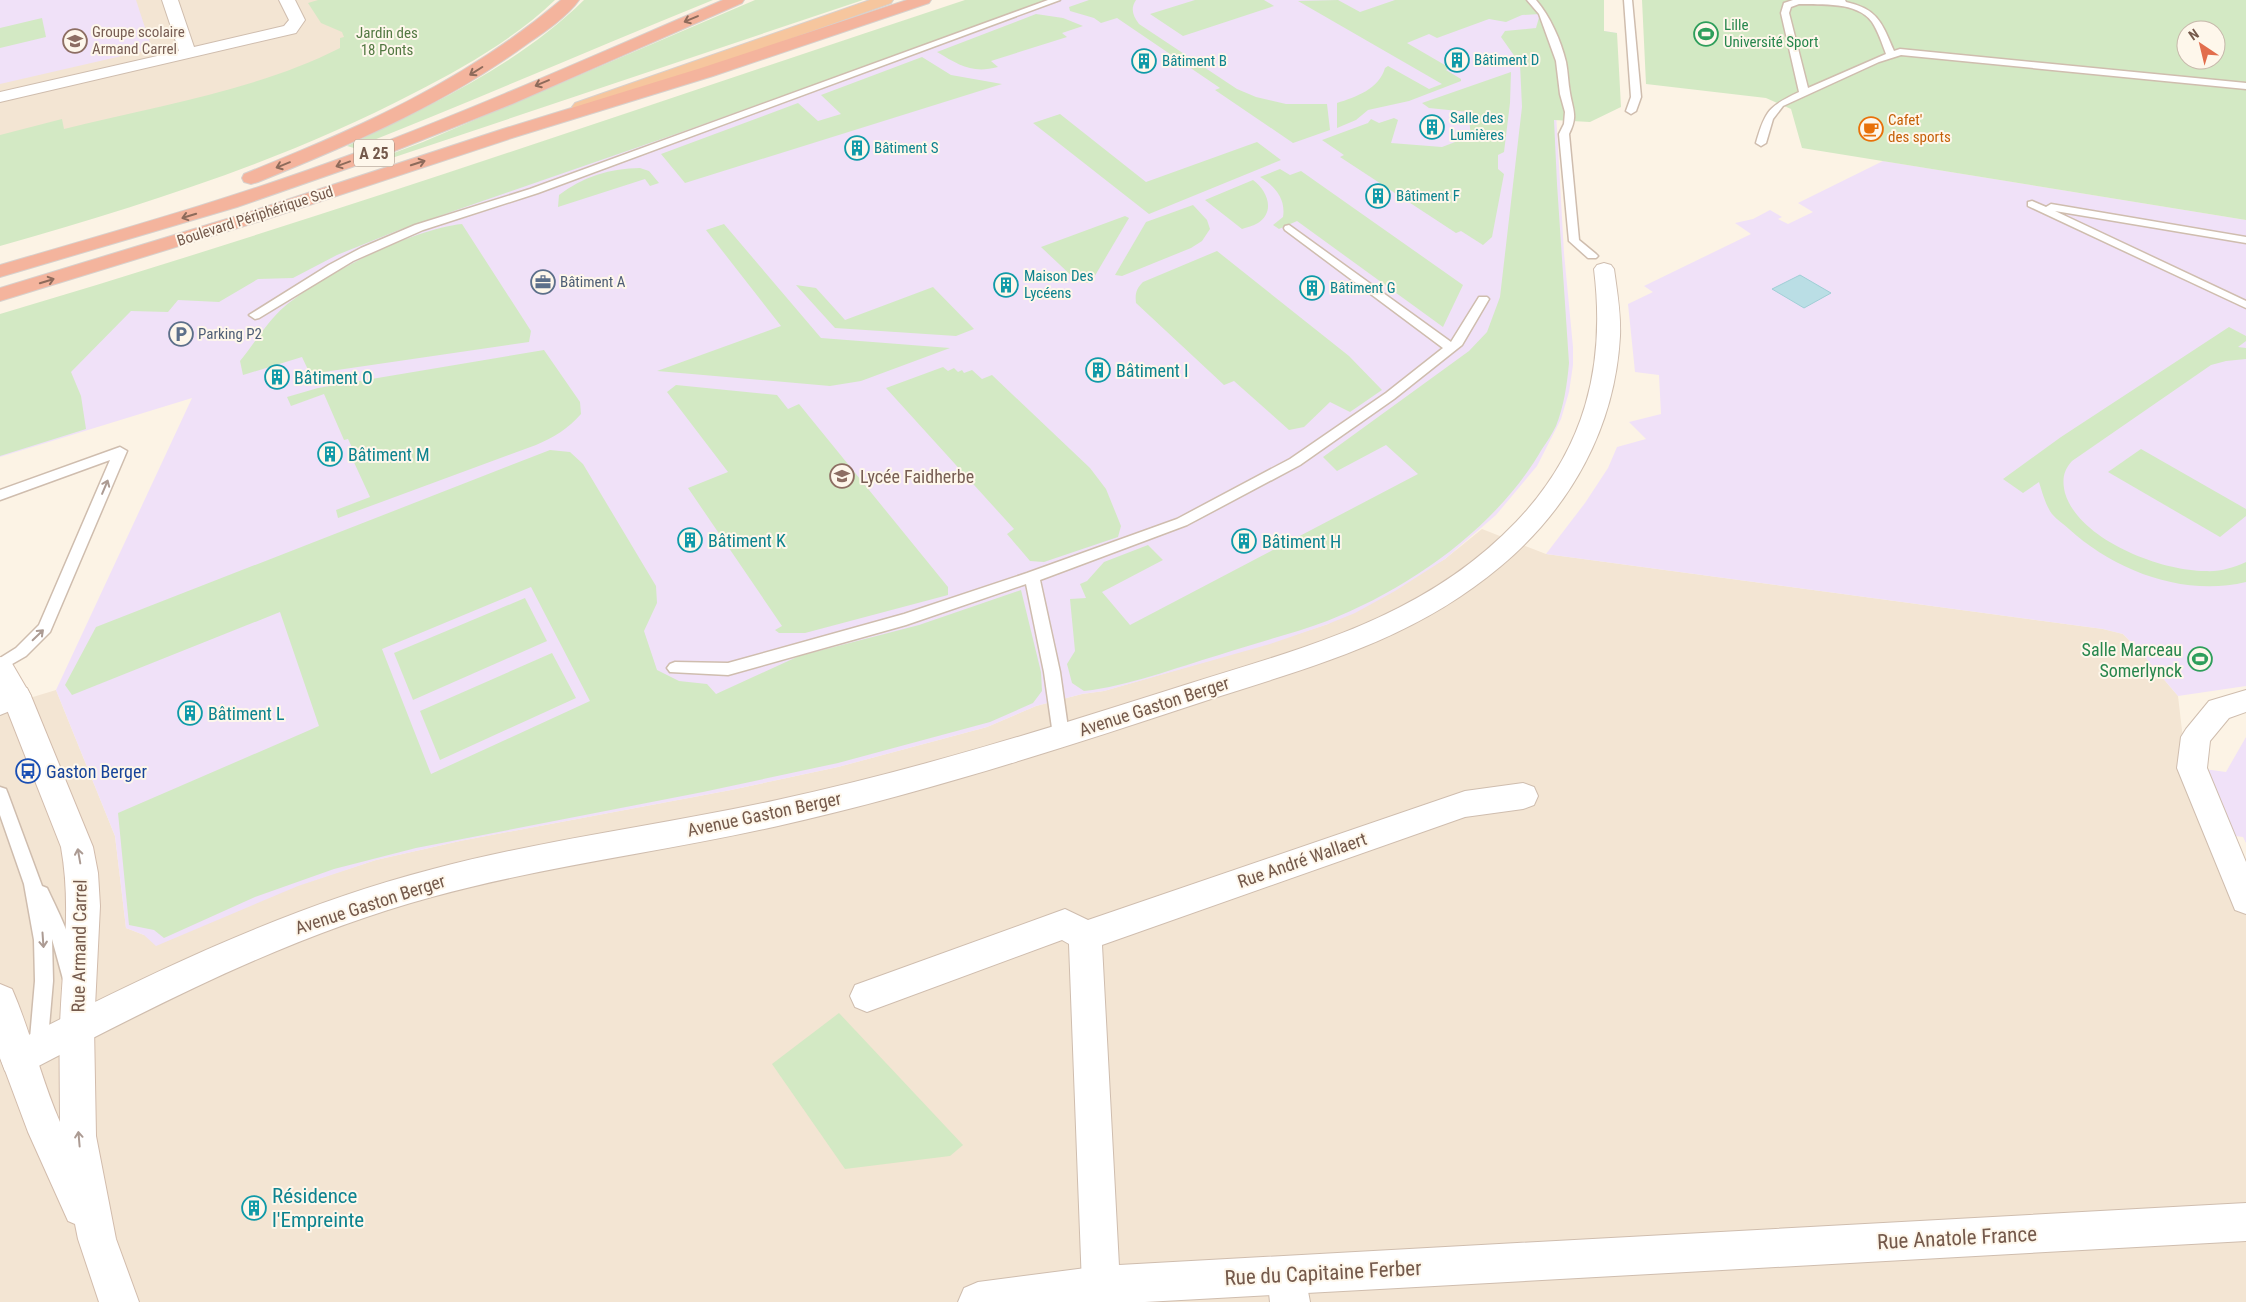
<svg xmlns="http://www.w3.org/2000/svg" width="2246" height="1302" viewBox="0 0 2246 1302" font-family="'Roboto Condensed',sans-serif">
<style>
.residential{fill:#f3e5d3}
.education{fill:#f0e1f8}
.green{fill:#d3e9c4;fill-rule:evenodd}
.water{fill:#badee5;stroke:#a0ced6}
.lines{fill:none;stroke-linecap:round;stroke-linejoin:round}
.service-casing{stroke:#cfbdae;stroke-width:3}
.minor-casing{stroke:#cfbdae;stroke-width:2}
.tertiary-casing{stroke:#cfbdae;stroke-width:2}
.secondary-casing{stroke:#d2bcac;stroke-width:2}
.trunk-casing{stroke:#d8d1cd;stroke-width:2}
.motorway-casing{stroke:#d8d1cd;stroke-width:2}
.service{fill:#fff;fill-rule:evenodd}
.minor{fill:#fff;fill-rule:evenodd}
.tertiary{fill:#fff;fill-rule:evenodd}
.secondary{fill:#fff;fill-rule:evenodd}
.trunk{fill:#f6c69e;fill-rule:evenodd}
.motorway{fill:#f4b49d;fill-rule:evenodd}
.oneway{stroke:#8e6b5b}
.oneway2{stroke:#ac9b93}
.labels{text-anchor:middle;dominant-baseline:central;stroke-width:4;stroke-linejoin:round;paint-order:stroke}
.far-leisure-label{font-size:15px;fill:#27864d;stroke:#fef7eb;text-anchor:start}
.far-education-label{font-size:15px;fill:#785e54;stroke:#fef7eb;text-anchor:start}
.far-park-label{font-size:15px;fill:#537943;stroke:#fef7eb}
.far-culture-label{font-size:15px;fill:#0d838f;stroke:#fef7eb;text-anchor:start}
.far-food-label{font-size:15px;fill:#c56008;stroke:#fef7eb;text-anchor:start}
.far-street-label{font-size:15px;fill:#74594b;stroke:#fef7eb}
.far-service-label{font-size:15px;fill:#4e5e75;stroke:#fef7eb;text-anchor:start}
.shield{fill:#fef7eb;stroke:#9d887b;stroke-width:1}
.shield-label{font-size:16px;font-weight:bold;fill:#74594b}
.culture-label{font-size:18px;fill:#0d838f;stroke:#fef7eb;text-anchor:start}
.education-label{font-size:18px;fill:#785e54;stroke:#fef7eb;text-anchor:start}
.leisure-label{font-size:18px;fill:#27864d;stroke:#fef7eb;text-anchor:end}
.street-label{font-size:18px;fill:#74594b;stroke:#fef7eb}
.transit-label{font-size:18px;fill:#164399;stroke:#fef7eb;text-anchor:start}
.near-culture-label{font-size:21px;fill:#0d838f;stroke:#fef7eb;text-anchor:start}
.near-street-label{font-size:21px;fill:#74594b;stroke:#fef7eb}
</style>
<rect width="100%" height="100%" fill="#fcf3e5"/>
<!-- residential -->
<g class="residential">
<path d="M0,0H520L0,212Z"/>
<path d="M1482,529L1546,554L2103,629L2123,634L2139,650L2178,696L2185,756L2246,884V1302H0V707L56,690L115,836L126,928L144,935L376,860L460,841L731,790L838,767L987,727L1036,706L1082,694L1104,691L1270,643L1328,624L1445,559Z"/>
</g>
<!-- education -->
<g class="education">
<path d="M0,0H136L152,49L0,84Z"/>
<path d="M975,0H1604V31L1617,33L1555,95L1564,253L1573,347V365L1569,392L1561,419L1537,466L1496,515L1445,559L1395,591L1355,613L1328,624L1270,644L1104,691L1082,694L1036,706L987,727L838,767L731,790L460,841L376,860L298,886L156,946L144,935L126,928L115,836L56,690L192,398L0,457V348Z"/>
<path d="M1883,161L2246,220V686L2178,696L2139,650L2123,634L2103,629L1546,554L1585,503L1608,468L1617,447L1646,439L1629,422L1661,414L1659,375L1635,372L1628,304L1653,292L1644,286L1751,234L1735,223L1753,219L1770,210L1782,217L1778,219L1788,224L1813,212L1798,203Z"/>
<path d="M2246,737V843L2243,837L2235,836L2204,769L2226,772Z"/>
</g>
<!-- green -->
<g class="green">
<path d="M318,0H555C514,39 463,68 414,93C282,162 142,205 0,246V135L62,119L64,129C156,106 255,91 340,48V38L344,37L342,32L321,23L308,3Z"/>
<path d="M584,0H713C593,49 474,100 354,148L347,146C430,105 517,66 584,0Z"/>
<path d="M755,0H863L371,165L367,163L423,142Z"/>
<path d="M965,0H1050L676,134L399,230L337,255L293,278L258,279L219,302L178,300L168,312L131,311L71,372L81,396L86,429L0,456V314C324,218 644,106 965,0Z"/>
<path d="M1089,0H1136C1130,9 1133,16 1139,24L1237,89L1256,97L1286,104H1327L1330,130L1293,143L1215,90L1220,88L1117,18L1101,23L1094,18L1070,11L1069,7Z"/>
<path d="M1195,0H1264L1274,6L1183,36L1150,14Z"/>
<path d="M1338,0L1360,12L1395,0H1604V31L1617,33L1621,107L1590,122L1554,120L1557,184L1569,363C1567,385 1564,406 1556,426C1552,434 1547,442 1542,449C1497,527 1411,588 1327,621C1292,634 1255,643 1219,655C1175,668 1129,686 1084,691L1072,683L1067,664L1075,651L1070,599L1086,598L1080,584L1087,581L1104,562L1148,545L1163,560L1102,592L1130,625L1418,474L1386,445L1337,471L1323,457L1469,351L1487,332L1500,297L1522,107L1520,64L1501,37L1505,31L1536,28L1540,14L1522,15L1506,22L1489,19L1437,38L1429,34L1407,43L1450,68L1446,70L1461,79V81L1409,101L1368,110L1356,120L1337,128V103C1356,97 1379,89 1385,68L1388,66L1429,89L1442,84L1298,1Z"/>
<path d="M1642,0H2246V220L1802,148L1791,109L1766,98L1646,84ZM2186,30H2216V60H2186Z"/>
<path d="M1036,14L1063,18L1083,26L1062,33L1067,37L991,61L998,67C972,74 959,65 937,52Z"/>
<path d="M42,18L46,37L0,48V28Z"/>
<path d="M922,57L951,75L1002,84L685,183L661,154L798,103L818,121L841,114L821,95Z"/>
<path d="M1511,72L1510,103L1504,152L1498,155V169L1504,174L1492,237L1483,245L1461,231L1456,233L1340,157L1344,155L1322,140L1368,123L1371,119L1379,123L1394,118L1398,120L1391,143L1442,147L1471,136L1468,112L1429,108L1422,103Z"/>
<path d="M1060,114L1146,182L1257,142L1281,160L1149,214L1033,123Z"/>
<path d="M640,168L649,171L659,183L650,186L645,179L558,207L559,195C582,177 611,168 640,168Z"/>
<path d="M1280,169L1290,175L1301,171L1463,285L1443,327L1297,221L1279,229L1273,225L1283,217C1286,199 1275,186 1260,177Z"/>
<path d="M1253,180C1267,190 1276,211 1258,223C1253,226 1247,227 1242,229L1205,200Z"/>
<path d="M1193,205L1207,220L1210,229L1202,241L1191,248L1122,276L1115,275L1146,222Z"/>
<path d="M1125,216L1129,218L1093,279L1088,283L1077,281L1041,247Z"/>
<path d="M462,224L531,331L529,342L310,374L302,357L243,375L240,361C254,344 267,322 284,307C322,275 412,229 462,224Z"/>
<path d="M724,224L821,338L950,348L861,381L830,386L657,371L781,326L706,230Z"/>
<path d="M1217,251L1349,356L1382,390L1350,412L1330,402L1304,427L1289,430L1234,381L1224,385L1136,303C1135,294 1136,289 1143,282Z"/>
<path d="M796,285L816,288L845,320L933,287L974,329L956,336L835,328Z"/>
<path d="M2229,327L2246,336V341L2238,347L2246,348V359L2226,361L2211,365L2072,461C2063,471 2062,480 2065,493C2079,540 2161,571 2205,571C2219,572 2233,568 2246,562V582C2184,597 2115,571 2069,529C2064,524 2057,520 2052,514C2046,506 2042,492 2039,482L2023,493L2003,479L2061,437Z"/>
<path d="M544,350L580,402L581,414C568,429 554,437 536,445L338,518L336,510L370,497L352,458L356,456L348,439L344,440L324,394L291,406L287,397L318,388Z"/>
<path d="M943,367L948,371L954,368L958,372L962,370L964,373L972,370L982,379L992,375L1090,468L1106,489L1121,526L1118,537L1044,562L1030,561L1007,534L1014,529L886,388Z"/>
<path d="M676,385L777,395L788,409L799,404L948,587V595L805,633H779L775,630L782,626L688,488L728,472L667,392Z"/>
<path d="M2141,449L2246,509V516L2220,537L2108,472Z"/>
<path d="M550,450L570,452L583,464L656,586L657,603L644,631L657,670L679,681L707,684L716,694L799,656L919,625L1021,590L1041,672L1042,691L1033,703L990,722L838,763L703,792L416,848L334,869L255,897L164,938L154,930L129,925L118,813L319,726L280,612L72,695L65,685L96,627ZM531,587L590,701L431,774L382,649Z"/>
<path d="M525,598L547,641L413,700L394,653Z"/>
<path d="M552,653L576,698L440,760L420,711Z"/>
<path d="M839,1013L963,1145L950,1156L845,1169L772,1064Z"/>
</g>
<!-- water -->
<path class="water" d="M1800,275L1831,293L1804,308L1772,289Z"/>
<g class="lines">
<!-- service casing -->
<g class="service-casing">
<g id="service">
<path d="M1048,0H1060L538,193L423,230L353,261L259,318L255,319L249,315L329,265L361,248L415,225L530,189Z"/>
<path d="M1527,0H1536C1550,16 1561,41 1566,62C1568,72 1568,83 1570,93C1573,111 1578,116 1569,134L1579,240L1596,254L1598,256L1596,258H1588L1569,241L1559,134L1564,124L1565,112L1560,94L1556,61L1539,14Z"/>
<path d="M1624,0H1632L1641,97L1636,111L1631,114L1626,111L1631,97Z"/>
<path d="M1793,0H1845L1846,2C1878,9 1882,23 1894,51L1900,49L2246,83V89L1901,55L1879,62L1783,106L1773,119L1766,143L1761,146L1756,143C1765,111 1769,106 1799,92L1781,13L1784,3ZM1799,4C1821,5 1857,1 1872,22C1878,31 1882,43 1886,54L1808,88L1789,13L1791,7Z"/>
<path d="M2032,201L2046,207L2051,204L2246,237V243L2055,211L2246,301V308L2028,206V202Z"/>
<path d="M1289,225L1451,342L1479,297H1487L1489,299L1462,345L1394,399L1300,465L1187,525L1040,580L1060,672L1069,735L1067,740L1061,741L1055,740L1053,735L1044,672L1026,584L906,625L728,675L670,672L667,668L670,664L675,662L728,663L904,614L1027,573L1177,519L1290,459L1386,393L1443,348L1285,230L1284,228L1285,226Z"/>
<path d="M120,447L127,451L50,632L26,656L0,671V658L16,648L39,625L110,460L0,500V490Z"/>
<path d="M0,787L6,789L8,794L42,886L47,888C56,907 84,961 75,979L69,982L63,979L52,939L53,981L47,1050L45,1057L38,1059L31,1057L29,1050L35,981L34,940L24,884L0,815Z"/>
</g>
</g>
<!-- minor casing -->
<g class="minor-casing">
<g id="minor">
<path d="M162,0H178L194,47L284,26L289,20L279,0H295L305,20L296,33L0,102V92L179,51Z"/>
<path d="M1604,263L1611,265L1614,269C1617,291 1621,313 1620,336C1615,428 1571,507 1501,566C1411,642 1309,667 1199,703C1060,749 920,794 778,826C663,852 545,866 432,897C289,936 160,1003 29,1071L17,1076L5,1071L0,1058L5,1047C143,977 282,908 433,869C546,839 663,825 777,800C916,770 1053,727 1188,684C1309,646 1425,617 1516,522C1585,450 1606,366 1594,269L1597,265Z"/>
<path d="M17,685L27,688L31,696L27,704L0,715V691Z"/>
<path d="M2246,690V712L2229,718L2210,741L2207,768L2246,862V914L2235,910L2177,768L2181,737L2186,729L2209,701Z"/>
<path d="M1523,783L1534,787L1538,796L1534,805L1523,809L1465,817L1102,945L1120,1285L1115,1299C1105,1302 1097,1302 1087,1299L1082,1285L1069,944L1062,940L867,1012L855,1007L850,996L855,985L1065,909L1088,920L1465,791Z"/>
<path d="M1286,1256L1300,1261L1305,1275L1310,1302H1270L1267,1275L1272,1261Z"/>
</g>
</g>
<!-- tertiary casing -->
<g class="tertiary-casing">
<path id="tertiary" d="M2246,1203V1241L1145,1302H958L964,1288L978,1282L1101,1266Z"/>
</g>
<!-- secondary casing -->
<g class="secondary-casing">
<path id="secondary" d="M0,657L10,660L31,696L93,847L98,873L100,906L94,1027L96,1136L116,1239L139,1302H99L78,1239L75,1224L68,1221L28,1132L0,1057V984L12,989C31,1032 41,1079 60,1122C60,1090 59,1058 60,1026C62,966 72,907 61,847L0,692Z"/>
</g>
<!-- trunk casing -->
<g class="trunk-casing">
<path id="trunk" d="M870,0H893L891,3L587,111H575L572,107L575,103Z"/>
</g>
<!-- motorway casing -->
<g class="motorway-casing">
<g id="motorway">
<path d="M561,0H579C568,16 543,33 527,44C445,104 352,144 258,182L251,184L244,182L242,178L244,174C359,128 466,81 561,0Z"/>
<path d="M723,0H744L742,3L512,104L372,160L237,207L0,277V265C120,230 241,196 358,152C482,106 602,52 723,0Z"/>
<path d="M907,0H931L929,3L713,76L515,137L267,219L0,301V288L253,211L503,129L701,68Z"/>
</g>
</g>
<!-- service -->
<use href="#service" class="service"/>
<!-- minor -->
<use href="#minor" class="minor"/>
<!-- tertiary -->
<use href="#tertiary" class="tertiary"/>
<!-- secondary -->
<use href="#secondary" class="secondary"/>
<!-- trunk -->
<use href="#trunk" class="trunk"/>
<!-- motorway -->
<use href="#motorway" class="motorway"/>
</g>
<!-- one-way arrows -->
<defs><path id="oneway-shaft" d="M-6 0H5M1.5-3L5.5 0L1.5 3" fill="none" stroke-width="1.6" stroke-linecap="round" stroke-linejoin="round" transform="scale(1.25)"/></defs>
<g class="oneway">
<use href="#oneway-shaft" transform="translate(691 19) rotate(157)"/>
<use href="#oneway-shaft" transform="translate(476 71) rotate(148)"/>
<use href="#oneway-shaft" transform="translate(542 83) rotate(157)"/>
<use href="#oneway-shaft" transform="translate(418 163) rotate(-18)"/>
<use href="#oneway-shaft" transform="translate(343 164) rotate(160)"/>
<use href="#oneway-shaft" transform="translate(283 165) rotate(158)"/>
<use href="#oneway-shaft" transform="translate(189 216) rotate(163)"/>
<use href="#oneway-shaft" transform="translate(47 281) rotate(-17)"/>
</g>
<g class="oneway2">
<use href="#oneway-shaft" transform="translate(105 487) rotate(-67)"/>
<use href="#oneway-shaft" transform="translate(38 635) rotate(-44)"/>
<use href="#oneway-shaft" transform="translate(79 856) rotate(-100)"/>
<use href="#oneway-shaft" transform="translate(43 940) rotate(86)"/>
<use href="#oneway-shaft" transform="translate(79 1139) rotate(-95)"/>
</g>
<!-- icons -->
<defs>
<g id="stadium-ring" transform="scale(1.25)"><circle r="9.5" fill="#fef7eb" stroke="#2e9e5b" stroke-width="1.5"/><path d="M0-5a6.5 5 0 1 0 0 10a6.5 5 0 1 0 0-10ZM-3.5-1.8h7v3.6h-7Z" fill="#2e9e5b"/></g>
<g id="school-ring" transform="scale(1.25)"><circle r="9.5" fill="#fef7eb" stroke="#8d6e63" stroke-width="1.5"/><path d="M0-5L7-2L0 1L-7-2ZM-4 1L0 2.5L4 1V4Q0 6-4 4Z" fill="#8d6e63"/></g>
<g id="building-ring" transform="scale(1.25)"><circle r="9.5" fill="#fef7eb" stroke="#0f9aa8" stroke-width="1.5"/><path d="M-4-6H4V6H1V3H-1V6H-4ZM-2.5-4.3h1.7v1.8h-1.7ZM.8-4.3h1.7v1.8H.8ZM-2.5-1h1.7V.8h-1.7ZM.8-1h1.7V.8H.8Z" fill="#0f9aa8"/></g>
<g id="cafe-ring" transform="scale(1.25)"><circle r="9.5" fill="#fef7eb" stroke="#e8710a" stroke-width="1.5"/><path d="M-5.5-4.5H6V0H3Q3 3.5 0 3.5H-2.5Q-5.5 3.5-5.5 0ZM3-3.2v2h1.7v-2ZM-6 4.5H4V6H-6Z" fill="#e8710a"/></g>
<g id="office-ring" transform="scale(1.25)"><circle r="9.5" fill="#fef7eb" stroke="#5c6f8a" stroke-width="1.5"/><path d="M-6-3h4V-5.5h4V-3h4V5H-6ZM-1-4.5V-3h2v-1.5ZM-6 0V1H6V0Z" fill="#5c6f8a"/></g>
<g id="parking-ring" transform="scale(1.25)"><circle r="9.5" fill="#fef7eb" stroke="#5c6f8a" stroke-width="1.5"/><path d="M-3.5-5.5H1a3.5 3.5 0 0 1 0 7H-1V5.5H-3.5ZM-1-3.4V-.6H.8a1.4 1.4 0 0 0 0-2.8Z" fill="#5c6f8a"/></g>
<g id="bus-ring" transform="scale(1.25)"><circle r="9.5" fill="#fef7eb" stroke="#1a4fb4" stroke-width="1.5"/><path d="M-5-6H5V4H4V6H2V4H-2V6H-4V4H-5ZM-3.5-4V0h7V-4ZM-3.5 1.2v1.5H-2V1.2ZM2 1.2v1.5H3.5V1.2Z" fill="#1a4fb4"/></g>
</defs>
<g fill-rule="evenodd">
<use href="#stadium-ring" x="1706" y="34"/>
<use href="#school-ring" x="75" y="41"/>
<use href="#building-ring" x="1457" y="60"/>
<use href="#building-ring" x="1144" y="61"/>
<use href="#building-ring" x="1432" y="127"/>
<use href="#cafe-ring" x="1871" y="129"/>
<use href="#building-ring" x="857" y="148"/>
<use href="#building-ring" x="1378" y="196"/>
<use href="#office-ring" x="543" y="282"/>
<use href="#building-ring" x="1006" y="285"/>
<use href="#building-ring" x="1312" y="288"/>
<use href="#parking-ring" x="181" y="334"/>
<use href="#building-ring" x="1098" y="370"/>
<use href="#building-ring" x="277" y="377"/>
<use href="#building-ring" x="330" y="454"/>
<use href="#school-ring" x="842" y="476"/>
<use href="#building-ring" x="690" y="540"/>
<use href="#building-ring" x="1244" y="541"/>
<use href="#stadium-ring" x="2200" y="659"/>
<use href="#building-ring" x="190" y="713"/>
<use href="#bus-ring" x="28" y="771"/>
<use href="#building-ring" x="254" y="1208"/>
</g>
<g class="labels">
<!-- far-leisure labels -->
<g class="far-leisure-label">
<text x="1724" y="25">Lille<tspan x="1724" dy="17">Université Sport</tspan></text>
</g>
<!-- far-education labels -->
<g class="far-education-label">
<text x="92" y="32">Groupe scolaire<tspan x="92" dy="17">Armand Carrel</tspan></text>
</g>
<!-- far-park labels -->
<g class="far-park-label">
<text x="387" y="33">Jardin des<tspan x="387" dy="17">18 Ponts</tspan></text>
</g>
<!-- far-culture labels -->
<g class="far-culture-label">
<text x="1474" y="60">Bâtiment D</text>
<text x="1162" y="61">Bâtiment B</text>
<text x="1450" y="118">Salle des<tspan x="1450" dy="17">Lumières</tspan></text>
<text x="874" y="148">Bâtiment S</text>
<text x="1396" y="196">Bâtiment F</text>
<text x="1024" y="276">Maison Des<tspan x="1024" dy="17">Lycéens</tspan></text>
<text x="1330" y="288">Bâtiment G</text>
</g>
<!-- far-food labels -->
<g class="far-food-label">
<text x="1888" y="120">Cafet'<tspan x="1888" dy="17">des sports</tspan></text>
</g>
<!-- far-street labels -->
<g class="far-street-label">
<text transform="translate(255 216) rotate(-18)">Boulevard Périphérique Sud</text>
</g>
<!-- far-service labels -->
<g class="far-service-label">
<text x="560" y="282">Bâtiment A</text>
<text x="198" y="334">Parking P2</text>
</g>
<!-- shield labels -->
<rect class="shield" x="354" y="139.5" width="40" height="27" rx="4"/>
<g class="shield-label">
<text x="374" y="153">A 25</text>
</g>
<!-- culture labels -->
<g class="culture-label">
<text x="1116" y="370">Bâtiment I</text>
<text x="294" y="377">Bâtiment O</text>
<text x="348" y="454">Bâtiment M</text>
<text x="708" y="540">Bâtiment K</text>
<text x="1262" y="541">Bâtiment H</text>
<text x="208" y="713">Bâtiment L</text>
</g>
<!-- education labels -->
<g class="education-label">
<text x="860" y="476">Lycée Faidherbe</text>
</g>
<!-- leisure labels -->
<g class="leisure-label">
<text x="2182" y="649">Salle Marceau<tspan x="2182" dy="21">Somerlynck</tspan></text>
</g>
<!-- street labels -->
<g class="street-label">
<text transform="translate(1154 706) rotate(-18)">Avenue Gaston Berger</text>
<text transform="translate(764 814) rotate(-12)">Avenue Gaston Berger</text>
<text transform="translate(1302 860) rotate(-19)">Rue André Wallaert</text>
<text transform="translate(370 904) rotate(-18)">Avenue Gaston Berger</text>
<text transform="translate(79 946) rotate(-89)">Rue Armand Carrel</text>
</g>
<!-- transit labels -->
<g class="transit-label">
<text x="46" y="771">Gaston Berger</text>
</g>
<!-- near-culture labels -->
<g class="near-culture-label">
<text x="272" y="1196">Résidence<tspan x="272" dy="24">l'Empreinte</tspan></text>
</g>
<!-- near-street labels -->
<g class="near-street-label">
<text transform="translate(1957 1238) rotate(-3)">Rue Anatole France</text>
<text transform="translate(1323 1273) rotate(-3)">Rue du Capitaine Ferber</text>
</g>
</g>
<!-- north arrow -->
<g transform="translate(2201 45) rotate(325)"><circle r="24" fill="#fef7eb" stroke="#c7b8ab"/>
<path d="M0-4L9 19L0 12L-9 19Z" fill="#e26e4d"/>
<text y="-8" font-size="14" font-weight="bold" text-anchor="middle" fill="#74594b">N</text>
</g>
</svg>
